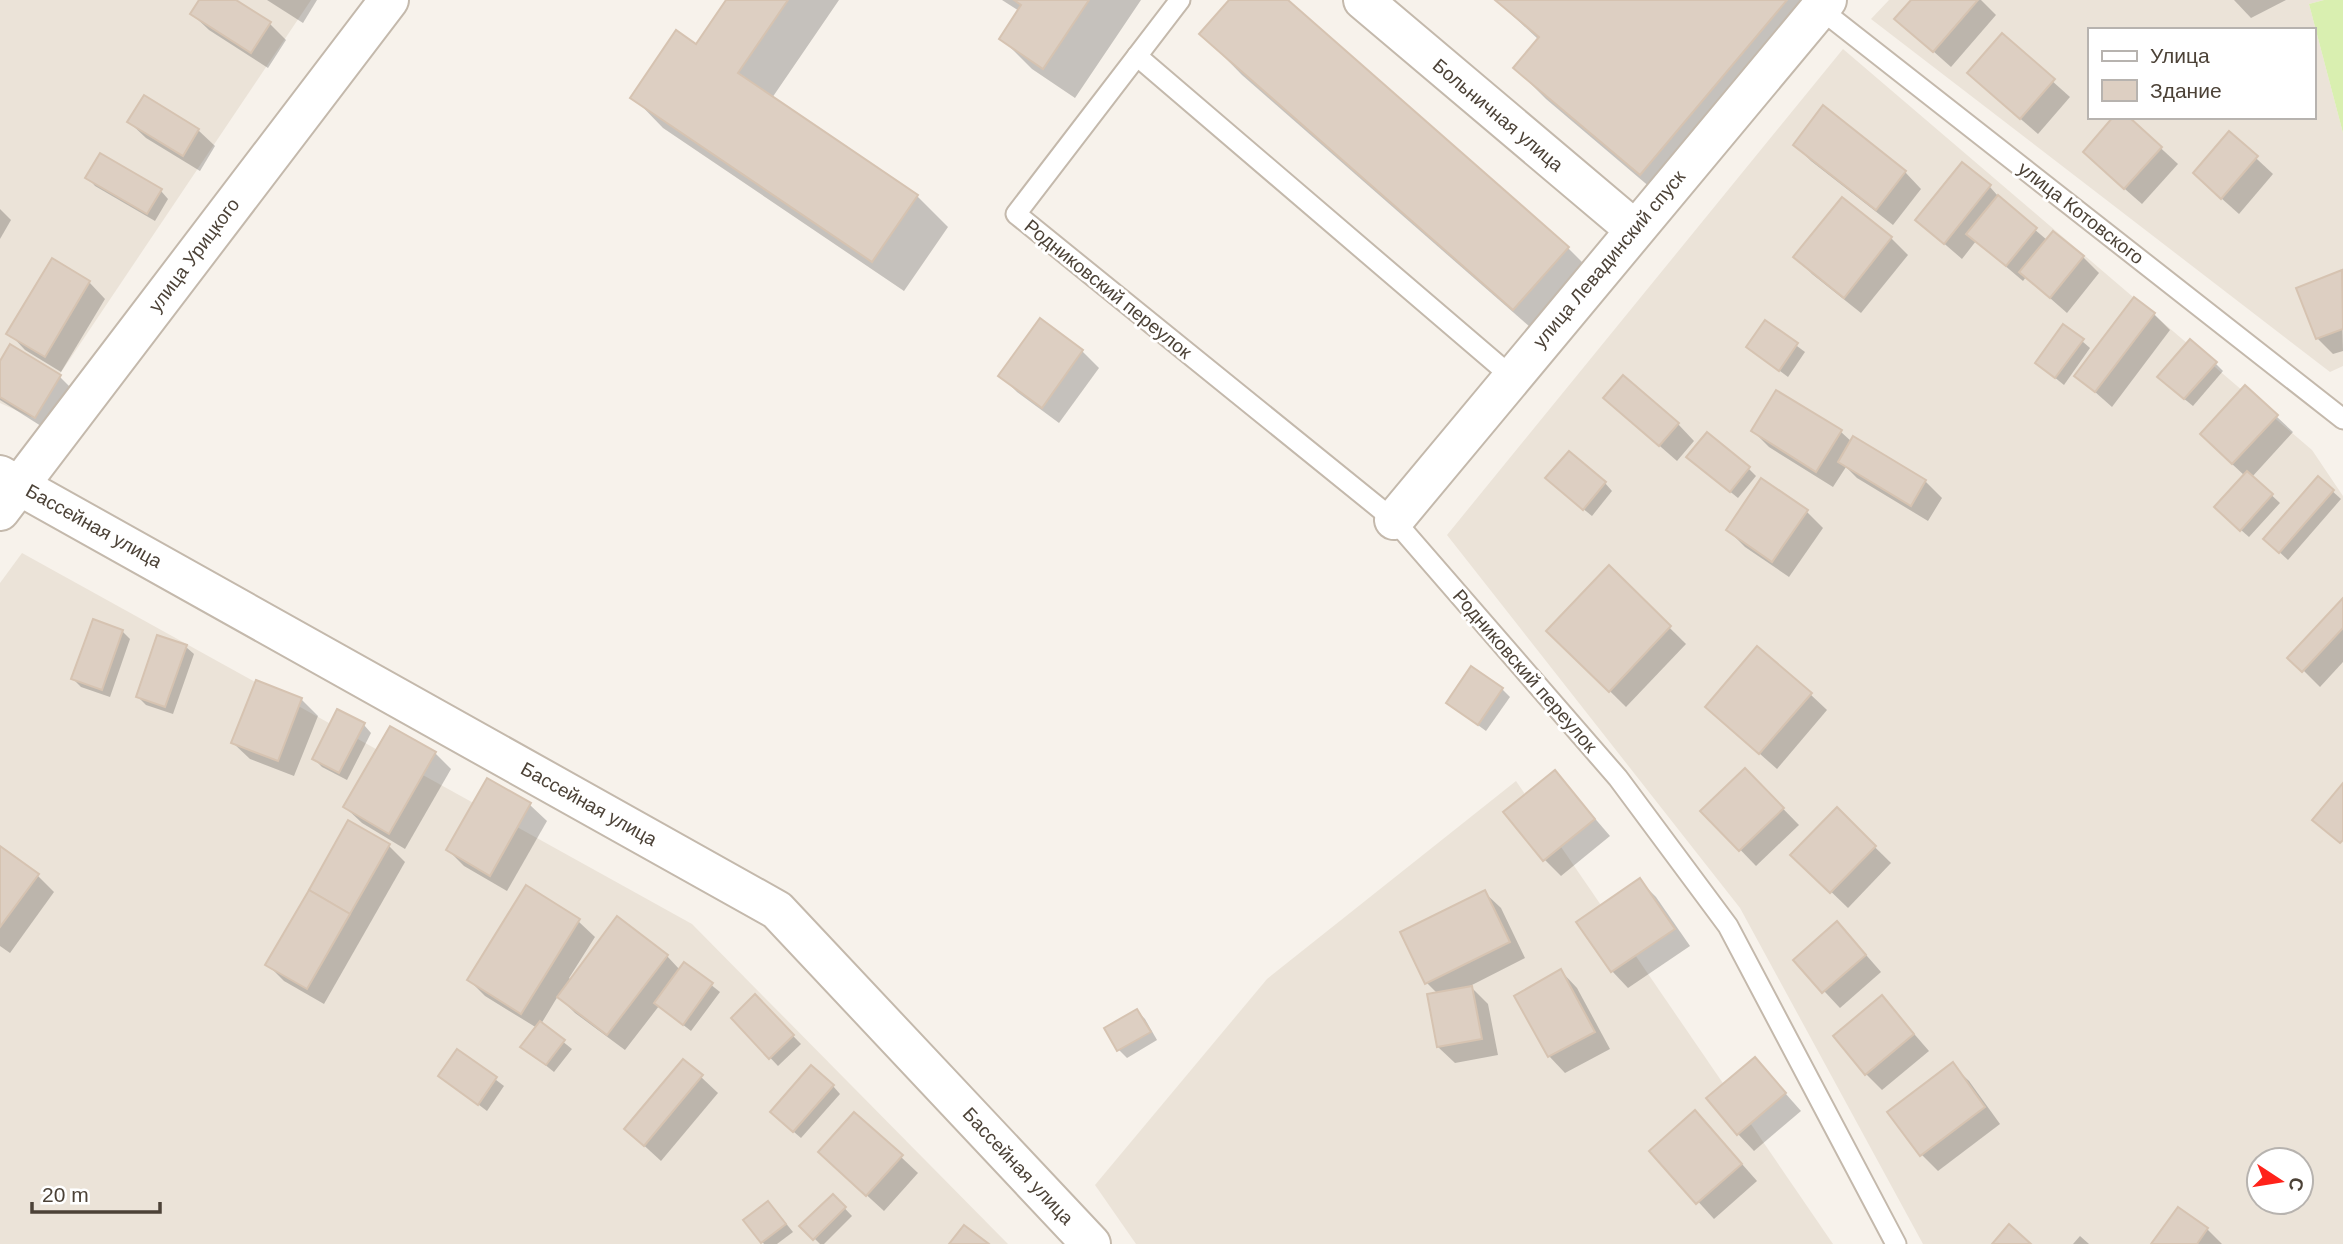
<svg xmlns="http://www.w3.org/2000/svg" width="2343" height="1244" viewBox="0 0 2343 1244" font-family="Helvetica,sans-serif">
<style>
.residential{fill:#ebe3d8;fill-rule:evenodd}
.green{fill:#d9efb0}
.shadow{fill:#0003}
.building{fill:#ddcfc2;stroke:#d6c3b1;stroke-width:2}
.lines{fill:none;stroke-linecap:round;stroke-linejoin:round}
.lane-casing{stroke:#c4b9ac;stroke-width:23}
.street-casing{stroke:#c4b9ac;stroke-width:42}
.lane{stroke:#fff;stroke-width:19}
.street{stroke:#fff;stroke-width:38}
.labels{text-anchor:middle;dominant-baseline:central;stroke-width:6;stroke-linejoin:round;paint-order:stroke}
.street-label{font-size:19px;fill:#4c4237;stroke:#fff}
</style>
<rect width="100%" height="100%" fill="#f7f2eb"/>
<!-- residential -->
<g class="residential">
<path d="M0,0H311L31,417L0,403Z"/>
<path d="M1889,0H2324L2309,4L2343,133V366L2330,372L1871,19ZM2089,30H2313V117H2089Z"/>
<path d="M1843,49L2312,450L2343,496V1244H1923L1740,908L1447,535ZM2259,1160H2301V1202H2259Z"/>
<path d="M22,553L692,924L1008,1244H0V583Z"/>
<path d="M1516,781L1833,1244H1136L1095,1185L1267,979Z"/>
</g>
<!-- green -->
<path class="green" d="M2324,0H2343V133L2309,4Z"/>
<!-- shadow -->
<g class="shadow">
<path d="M201,0H233L270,24L286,40L268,68L209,30L192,14Z"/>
<path d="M267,0H317L303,23Z"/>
<path d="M728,0H839L772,98L917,196L948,227L904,291L663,128L633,97L697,47Z"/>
<path d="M1002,0H1141L1075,98L1032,69L1001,38L1019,11Z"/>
<path d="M1232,0H1285L1568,248L1608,288L1555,349L1242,75L1202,34Z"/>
<path d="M1496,0H1800L1824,23L1671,205L1546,99L1515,68L1539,40Z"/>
<path d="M1913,0H1981L1996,15L1951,67L1897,19Z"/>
<path d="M2234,0H2286L2251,18Z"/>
<path d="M2002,36L2070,97L2038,134L1986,89Z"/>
<path d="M2127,117L2178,164L2142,204L2101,168Z"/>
<path d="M129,122L198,130L215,146L200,171L146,138Z"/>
<path d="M2229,133L2273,174L2239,214L2211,189Z"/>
<path d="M1795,145L1905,172L1921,189L1893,225L1811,161Z"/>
<path d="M1962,164L1990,187L2005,204L2047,240L2083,257L2099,273L2067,313L2026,277L2023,281L1976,241L1962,259L1917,220Z"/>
<path d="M88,178L161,191L168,199L155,221L95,186Z"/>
<path d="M1842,199L1891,238L1908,255L1861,313L1812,274L1796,257Z"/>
<path d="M0,209L11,220L0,239Z"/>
<path d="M2341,272L2343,351L2333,354L2317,338Z"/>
<path d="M89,282L105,299L61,372L25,350L9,333Z"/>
<path d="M2154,314L2170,330L2112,407L2077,376Z"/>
<path d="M1040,321L1082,351L1099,368L1059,423L1017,392L1001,376Z"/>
<path d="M1765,322L1805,352L1788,377L1748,347Z"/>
<path d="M2082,341L2090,348L2064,385L2037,363Z"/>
<path d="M2215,363L2223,371L2193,406L2167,385Z"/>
<path d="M0,364L60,377L76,393L52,433L0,400Z"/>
<path d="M1605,398L1678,424L1694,441L1677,461Z"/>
<path d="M2276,416L2293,432L2252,477L2280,503L2249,537L2224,515L2245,476L2218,451Z"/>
<path d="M1753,431L1841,432L1852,442L1925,481L1942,498L1928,521L1857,478L1846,467L1833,487L1769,447Z"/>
<path d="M1696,464L1748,468L1756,476L1738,498Z"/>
<path d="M2319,479L2341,499L2288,560L2274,547Z"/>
<path d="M1605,483L1612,491L1592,516L1555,486Z"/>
<path d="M1806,511L1823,528L1789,577L1745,547L1728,530Z"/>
<path d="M1609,568L1686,644L1626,707L1549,631Z"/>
<path d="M2343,600V662L2320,687L2290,657Z"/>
<path d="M122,631L130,639L110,697L81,687L73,679Z"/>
<path d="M186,647L194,654L173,714L146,705L138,697Z"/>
<path d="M1502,689L1510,697L1486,731L1448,703Z"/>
<path d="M1810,694L1827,710L1777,769L1707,707Z"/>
<path d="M301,699L318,716L294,776L250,759L233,743Z"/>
<path d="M364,725L371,733L347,780L322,767L314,759Z"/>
<path d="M435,753L451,769L405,849L362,823L345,807Z"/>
<path d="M1745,770L1799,825L1756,866L1703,811Z"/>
<path d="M1555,772L1610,836L1561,876L1545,860L1506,812Z"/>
<path d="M488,780L530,805L547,821L507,891L464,866L448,850Z"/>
<path d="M1837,810L1891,863L1848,908L1793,855Z"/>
<path d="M389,846L405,862L324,1004L284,981L267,964Z"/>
<path d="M0,848L38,876L54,892L10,953L0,946Z"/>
<path d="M1640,881L1656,897L1690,946L1628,988L1612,971L1579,922Z"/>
<path d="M1484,892L1501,908L1525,958L1470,986L1488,1004L1498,1055L1455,1063L1438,1047V994L1427,983Z"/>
<path d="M618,919L667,956L680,970L685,964L720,992L691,1031L659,1006L625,1050L575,1013L558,996L541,1024L572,1049L554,1072L523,1047L537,1028L485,996L469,980L578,921L595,937L569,978L571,980Z"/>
<path d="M1853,940L1881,972L1840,1008L1795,960Z"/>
<path d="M1561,971L1577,988L1610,1049L1565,1073L1549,1056Z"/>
<path d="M755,997L801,1044L778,1066L733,1018Z"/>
<path d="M1882,997L1929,1051L1882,1090L1866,1074Z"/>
<path d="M1137,1011L1145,1019L1157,1040L1127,1058L1119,1050L1106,1028Z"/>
<path d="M458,1051L504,1086L487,1111L441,1076Z"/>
<path d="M1755,1059L1801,1111L1754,1151L1738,1134Z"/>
<path d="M684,1061L718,1093L661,1161L626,1129Z"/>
<path d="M1952,1065L1969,1081L2000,1124L1938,1171L1922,1155L1890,1112Z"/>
<path d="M833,1086L840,1094L801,1138L780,1120Z"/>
<path d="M1711,1129L1757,1181L1714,1219L1652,1151Z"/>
<path d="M901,1157L918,1173L884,1211L837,1168Z"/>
<path d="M833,1196L852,1216L824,1244H820L802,1226Z"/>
<path d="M776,1211L793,1232L777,1244H764L745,1221Z"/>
<path d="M2207,1229L2222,1244H2153Z"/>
<path d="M2080,1236L2089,1244H2073Z"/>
</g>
<!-- building -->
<g class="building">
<path d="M199,0H236L271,22L251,53L190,14Z"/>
<path d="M726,0H788L738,73L918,195L872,262L630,98L676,30L696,44Z"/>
<path d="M1014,0H1089L1043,69L999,39L1021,5Z"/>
<path d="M1229,0H1288L1569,247L1513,310L1199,34Z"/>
<path d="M1495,0H1787L1640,175L1513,68L1539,37Z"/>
<path d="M1911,0H1978L1933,52L1894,19Z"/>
<path d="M2002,33L2055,79L2020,119L1967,73Z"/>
<path d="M144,95L199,129L183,156L127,122Z"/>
<path d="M1823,105L1906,171L1876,210L1793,145Z"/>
<path d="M2113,117H2129L2162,147L2124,189L2083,152Z"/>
<path d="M2229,131L2258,156L2221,199L2193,173Z"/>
<path d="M100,153L162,189L147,214L85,178Z"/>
<path d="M1962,162L1991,185L1944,244L1915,220Z"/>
<path d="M1998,195L2037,228L2006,266L1966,234Z"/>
<path d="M1842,197L1892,237L1844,298L1793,257Z"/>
<path d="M2053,231L2084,256L2050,298L2019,272Z"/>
<path d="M52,258L90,281L45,357L6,334Z"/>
<path d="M2342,270L2343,329L2316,339L2296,288Z"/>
<path d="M2134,297L2155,313L2095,392L2074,376Z"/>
<path d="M1040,318L1083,350L1042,408L998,376Z"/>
<path d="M1765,320L1798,343L1779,371L1746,347Z"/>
<path d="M2063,324L2084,339L2055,378L2035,363Z"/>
<path d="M2190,339L2217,362L2184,399L2157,377Z"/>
<path d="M10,344L61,375L35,418L0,397V361Z"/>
<path d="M1623,375L1679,423L1659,446L1603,398Z"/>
<path d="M2245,385L2278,415L2232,464L2200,434Z"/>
<path d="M1776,390L1842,430L1816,472L1751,431Z"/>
<path d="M1707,432L1750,467L1730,492L1686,457Z"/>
<path d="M1853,436L1926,480L1911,506L1838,462Z"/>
<path d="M1569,451L1606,482L1583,510L1545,478Z"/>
<path d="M2247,471L2273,494L2240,531L2214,507Z"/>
<path d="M2318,476L2334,490L2279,553L2263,539Z"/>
<path d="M1761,478L1808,510L1772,562L1726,530Z"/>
<path d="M1609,565L1671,626L1609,692L1546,631Z"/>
<path d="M2343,598V628L2302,672L2287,658Z"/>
<path d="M93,619L123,630L102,690L71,679Z"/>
<path d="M157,635L187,645L165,707L136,697Z"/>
<path d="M1757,646L1812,693L1759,754L1705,707Z"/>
<path d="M1471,666L1503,688L1478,725L1446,703Z"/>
<path d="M256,680L302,698L278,761L231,743Z"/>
<path d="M337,709L365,723L339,773L312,759Z"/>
<path d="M390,726L436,752L389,834L343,807Z"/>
<path d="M1745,768L1784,808L1739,851L1700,811Z"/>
<path d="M1555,770L1595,819L1543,861L1503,812Z"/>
<path d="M487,778L531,803L490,876L446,850Z"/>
<path d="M2343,783V840L2340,843L2312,820Z"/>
<path d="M1837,807L1876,846L1830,893L1790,855Z"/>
<path d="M348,820L390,844L350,914L309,890Z"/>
<path d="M0,846L39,874L0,927Z"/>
<path d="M1640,878L1675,929L1611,972L1576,922Z"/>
<path d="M526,885L580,919L521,1014L467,980Z"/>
<path d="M309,890L350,914L307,989L265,965Z"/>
<path d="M1485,890L1510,942L1425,984L1400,932Z"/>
<path d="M617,916L668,955L607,1035L557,997Z"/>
<path d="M1837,921L1866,955L1822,993L1793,960Z"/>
<path d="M684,962L713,983L683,1025L654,1003Z"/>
<path d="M1561,969L1595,1032L1548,1057L1514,996Z"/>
<path d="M1472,986L1482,1039L1437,1047L1427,994Z"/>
<path d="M755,994L794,1035L769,1059L731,1018Z"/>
<path d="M1882,995L1914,1034L1865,1075L1833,1036Z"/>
<path d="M1137,1009L1151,1032L1117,1051L1104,1028Z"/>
<path d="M540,1021L565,1040L546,1065L520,1047Z"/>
<path d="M457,1049L497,1077L478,1105L438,1076Z"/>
<path d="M1755,1057L1786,1093L1737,1135L1706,1098Z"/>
<path d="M683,1059L703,1075L644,1146L624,1129Z"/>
<path d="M1953,1062L1985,1107L1920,1156L1887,1112Z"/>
<path d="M811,1065L834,1085L793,1132L770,1112Z"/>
<path d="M1695,1110L1742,1164L1696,1204L1649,1151Z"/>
<path d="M854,1112L903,1155L866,1196L818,1152Z"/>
<path d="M833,1194L846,1207L813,1240L799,1226Z"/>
<path d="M768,1201L786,1224L761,1243L743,1220Z"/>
<path d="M2178,1207L2208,1228L2197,1244H2151Z"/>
<path d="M2009,1224L2031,1244H1992Z"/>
<path d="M964,1225L989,1244H949Z"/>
</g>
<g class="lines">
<!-- lane casing -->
<g class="lane-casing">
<g id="lane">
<path d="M1180,0L1016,214L1394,520L1618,778L1728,926L1896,1244"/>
<path d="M1819,8L2343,419"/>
<path d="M1137,56L1512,377"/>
</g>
</g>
<!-- street casing -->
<g class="street-casing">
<g id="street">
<path d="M1363,0L1634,229"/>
<path d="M0,475L777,910L1091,1244"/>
<path d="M0,511L389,0"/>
<path d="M1394,520L1827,0"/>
</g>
</g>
<!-- lane -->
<use href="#lane" class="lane"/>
<!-- street -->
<use href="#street" class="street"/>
</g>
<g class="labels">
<!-- street labels -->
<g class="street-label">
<text transform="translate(1498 115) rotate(40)">Больничная улица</text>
<text transform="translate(2081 213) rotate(38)">улица Котовского</text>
<text transform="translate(194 255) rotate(-53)">улица Урицкого</text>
<text transform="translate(1609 259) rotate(-50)">улица Левадинский спуск</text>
<text transform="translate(1108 289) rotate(39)">Родниковский переулок</text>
<text transform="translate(94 526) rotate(29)">Бассейная улица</text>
<text transform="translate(1525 671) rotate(49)">Родниковский переулок</text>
<text transform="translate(589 804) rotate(29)">Бассейная улица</text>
<text transform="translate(1018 1166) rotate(47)">Бассейная улица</text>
</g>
</g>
<!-- legend -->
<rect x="2088" y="28" width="228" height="91" fill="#ffffff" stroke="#b7b3af" stroke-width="2"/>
<rect x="2102" y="51" width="35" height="10" fill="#ffffff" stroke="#b7b3af" stroke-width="2"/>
<text x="2150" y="63" font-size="21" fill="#4c4237">Улица</text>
<rect x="2102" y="80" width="35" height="21" fill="#ddcfc2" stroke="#b7b3af" stroke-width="2"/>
<text x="2150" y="98" font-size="21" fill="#4c4237">Здание</text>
<!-- north arrow -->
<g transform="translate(2280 1181) rotate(102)"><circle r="33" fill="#ffffff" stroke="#b7b3af" stroke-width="2"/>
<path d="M0-5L12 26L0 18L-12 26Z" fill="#ff221a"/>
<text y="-10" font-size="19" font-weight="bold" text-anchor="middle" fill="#4c4237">С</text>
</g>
<!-- scale -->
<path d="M32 1202v10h128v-10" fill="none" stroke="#4c4237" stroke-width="3.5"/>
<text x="42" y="1202" font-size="21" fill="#4c4237" stroke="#ffffff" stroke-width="5" paint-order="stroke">20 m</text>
</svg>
